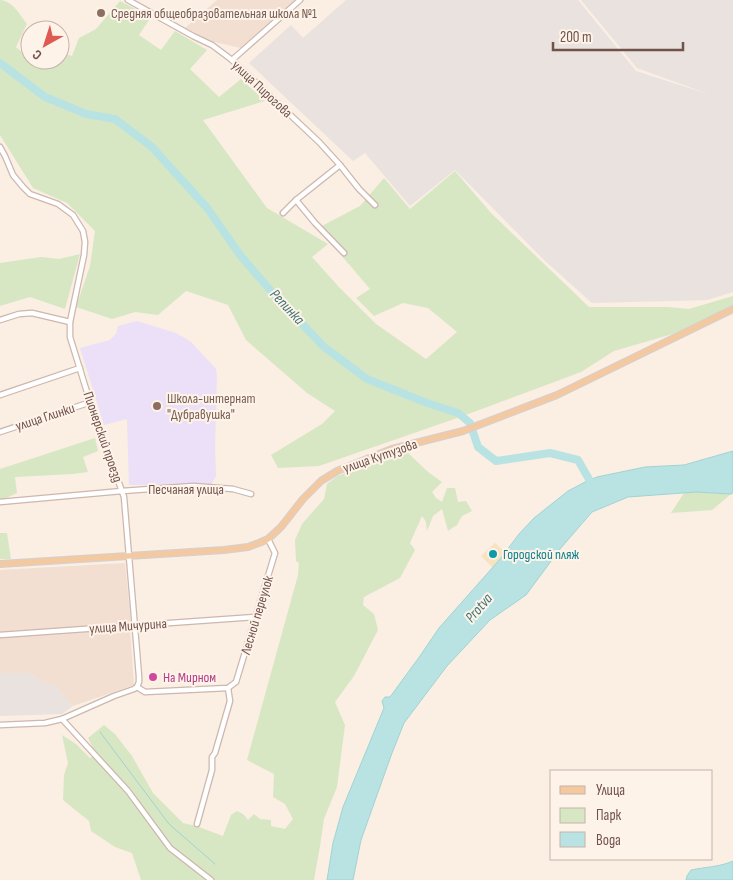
<svg xmlns="http://www.w3.org/2000/svg" width="733" height="880" viewBox="0 0 733 880" font-family="'Sofia Sans Condensed',sans-serif">
<style>
.residential{fill:#f2dfd2}
.industrial{fill:#eae2de}
.education{fill:#ebe0f7}
.green{fill:#d7e7c3}
.sand{fill:#f8e3c0}
.water{fill:#b9e3e3;stroke:#a0d3d4}
.lines{fill:none;stroke-linecap:round;stroke-linejoin:round}
.stream{stroke:#a0d3d4;stroke-width:1}
.river{stroke:#b9e3e3;stroke-width:8}
.minor-casing{stroke:#cdb7ae;stroke-width:7}
.major-casing{stroke:#d7cfcd;stroke-width:8}
.minor{stroke:#fff;stroke-width:4.5}
.major{stroke:#f5c9a0;stroke-width:5.5}
.education-dot{fill:#8d6e63;stroke:#fef3e9;stroke-width:2}
.culture-dot{fill:#0f9aa8;stroke:#fef3e9;stroke-width:2}
.hotel-dot{fill:#d1479c;stroke:#fef3e9;stroke-width:2}
.labels{text-anchor:middle;dominant-baseline:central;stroke-width:4;stroke-linejoin:round;paint-order:stroke}
.education-label{font-size:14px;fill:#785e54;stroke:#fef3e9;text-anchor:start}
.street-label{font-size:14px;fill:#71534b;stroke:#fef3e9}
.culture-label{font-size:14px;fill:#0d838f;stroke:#fef3e9;text-anchor:start}
.hotel-label{font-size:14px;fill:#b23c85;stroke:#fef3e9;text-anchor:start}
.water-label{font-size:15px;font-style:italic;fill:#407576;stroke:#fef3e9}
</style>
<rect width="100%" height="100%" fill="#fbeee3"/>
<!-- residential -->
<g class="residential">
<path d="M217,0H295L241,48L214,42L185,28Z"/>
<path d="M125,563L131,623L0,633V570Z"/>
<path d="M130,629L134,685L73,706L54,685L43,682L30,673H0V637Z"/>
</g>
<!-- industrial -->
<g class="industrial">
<path d="M346,0H578L636,71L711,95L637,68L581,0H733V292L707,300L592,303L543,259L455,170L410,206L365,153L353,161L249,63L291,25L303,38Z"/>
<path d="M0,673H30L43,682L54,685L73,706L62,714L0,716Z"/>
</g>
<!-- education -->
<path class="education" d="M137,321L176,333L191,342L216,369L217,376L215,448L216,476L211,485H129L127,419L104,425L80,348L110,340L116,334L118,326Z"/>
<!-- green -->
<g class="green">
<path d="M0,0C13,1 20,15 27,24L16,47L40,68L47,60H60V52L72,56L79,38L96,29L120,1L151,17L139,35L161,50L175,31L207,50L190,69L219,97L241,79L265,101L203,120L267,208L328,244L312,257L338,286L376,324L426,359L457,332L428,308L403,303L374,316L356,298L370,289L318,228L360,206L384,178L410,209L455,171L491,213L589,307H668L689,309L733,296V306L676,333L614,351L581,372L463,416L319,466L278,468L271,455L322,424L335,411L307,393L246,340L228,305L186,291L158,315L135,312L112,319L76,307L90,266L95,231L67,203L33,188L0,135Z"/>
<path d="M80,254L65,309L30,297L0,306V263L41,257L59,259Z"/>
<path d="M95,438L98,451L83,457L88,472L73,474L15,477L17,493L0,501V469Z"/>
<path d="M406,451L428,472L442,482L432,492L436,498L442,502L447,488H455L458,502L466,501L472,511L462,516L457,525L448,531L442,509L433,516L427,531L426,522L422,516L410,543L415,550L400,578L364,597L363,605L374,614L378,630L354,676L335,702L345,725L337,787L324,819L320,846L314,880H141L132,853L115,847L91,831L89,821L63,800L64,775L68,763L62,735L76,744L90,758L96,754L88,738L104,725L115,734L132,756L153,793L183,823L196,826L223,836L231,815L237,811L243,814L248,820L254,814L260,819L271,820V826L285,829L293,819L285,804L273,797L274,774L247,760L298,575L299,563L296,561L295,540L302,524L324,499L327,484L337,476Z"/>
<path d="M696,492L731,494L712,510L671,513L684,493Z"/>
<path d="M0,533H7L11,559H0Z"/>
</g>
<!-- sand -->
<path class="sand" d="M495,543L505,552L493,568L481,556Z"/>
<!-- water -->
<g class="water">
<path d="M733,451V493L731,494L696,492L628,497L592,512L560,549L526,595L490,620L447,666L404,723L392,753L361,840L353,880H327L333,843L343,807L384,708L382,701L385,697H390L420,656L439,628L501,558L519,534L534,518L568,491L585,482L597,477L645,467L684,465Z"/>
<path d="M733,861V880H686L687,876L691,870C705,867 720,867 733,861Z"/>
</g>
<g class="lines">
<!-- stream -->
<path class="stream" d="M100,732L169,824L215,864"/>
<!-- river -->
<path class="river" d="M0,63L45,97L86,114L115,119L152,147L208,209L240,255L271,291L323,346L367,379L427,403L458,413L470,423L478,447L496,461L550,453L578,460L594,488"/>
<!-- minor casing -->
<g class="minor-casing">
<g id="minor">
<path d="M128,0L193,36L212,45L232,60L319,142L340,165L359,189L375,205"/>
<path d="M232,60L300,0"/>
<path d="M0,147L5,156L13,175L23,187L30,194L58,204L73,215L83,231L85,242L84,255L70,322V337L91,405L124,497L139,676V682L137,687L134,689L114,696L62,719L45,723L0,725"/>
<path d="M296,200L315,223L344,253"/>
<path d="M283,213L296,200L340,165"/>
<path d="M0,320L19,314L32,313L70,322"/>
<path d="M0,395L80,368"/>
<path d="M0,432L91,402"/>
<path d="M0,502L122,491L193,486L233,489L251,494"/>
<path d="M0,635L255,617"/>
<path d="M137,687L145,692L228,688L236,682L275,553L268,539"/>
<path d="M62,719L128,791L170,848L211,880"/>
<path d="M197,824L212,770V757L215,753L230,701L228,688"/>
</g>
</g>
<!-- major casing -->
<g class="major-casing">
<path id="major" d="M0,564L224,550L248,547L259,543L268,539L281,527L303,499L321,481L337,471L392,449L463,431L557,395L733,309"/>
</g>
<!-- minor -->
<use href="#minor" class="minor"/>
<!-- major -->
<use href="#major" class="major"/>
</g>
<!-- markers -->
<g class="education-dot">
<circle cx="101" cy="13" r="5"/>
<circle cx="157" cy="406" r="5"/>
</g>
<circle class="culture-dot" cx="493" cy="554" r="5"/>
<circle class="hotel-dot" cx="153" cy="677" r="5"/>
<g class="labels">
<!-- education labels -->
<g class="education-label">
<text x="111" y="13">Средняя общеобразовательная школа №1</text>
<text x="167" y="398">Школа-интернат<tspan x="167" dy="16">"Дубравушка"</tspan></text>
</g>
<!-- street labels -->
<g class="street-label">
<text transform="translate(262 89) rotate(43)">улица Пирогова</text>
<text transform="translate(45 417) rotate(-18)">улица Глинки</text>
<text transform="translate(103 437) rotate(71)">Пионерский проезд</text>
<text transform="translate(380 456) rotate(-19)">улица Кутузова</text>
<text x="186" y="489">Песчаная улица</text>
<text transform="translate(257 615) rotate(-73)">Лесной переулок</text>
<text transform="translate(128 626) rotate(-4)">улица Мичурина</text>
</g>
<!-- culture labels -->
<g class="culture-label">
<text x="503" y="554">Городской пляж</text>
</g>
<!-- hotel labels -->
<g class="hotel-label">
<text x="163" y="677">На Мирном</text>
</g>
<!-- water labels -->
<g class="water-label">
<text transform="translate(287 307) rotate(47)">Репинка</text>
<text transform="translate(479 608) rotate(-49)">Protva</text>
</g>
</g>
<!-- legend -->
<rect x="550" y="770" width="162" height="90" fill="#fef3e9" stroke="#c6b3aa"/>
<rect x="560" y="786" width="25" height="8" fill="#f5c9a0" stroke="#c6b3aa"/>
<text x="596" y="795" font-size="15" fill="#71534b">Улица</text>
<rect x="560" y="808" width="25" height="15" fill="#d7e7c3" stroke="#c6b3aa"/>
<text x="596" y="820" font-size="15" fill="#71534b">Парк</text>
<rect x="560" y="832" width="25" height="15" fill="#b9e3e3" stroke="#c6b3aa"/>
<text x="596" y="845" font-size="15" fill="#71534b">Вода</text>
<!-- north arrow -->
<g transform="translate(45 45) rotate(219)"><circle r="24" fill="#fef3e9" stroke="#c6b3aa"/>
<path d="M0-4L9 19L0 12L-9 19Z" fill="#dd5b50"/>
<text y="-8" font-size="14" font-weight="bold" text-anchor="middle" fill="#71534b">С</text>
</g>
<!-- scale -->
<path d="M553 42v8h130v-8" fill="none" stroke="#71534b" stroke-width="2.5"/>
<text x="560" y="42" font-size="15" fill="#71534b" stroke="#fef3e9" stroke-width="4" paint-order="stroke">200 m</text>
</svg>
